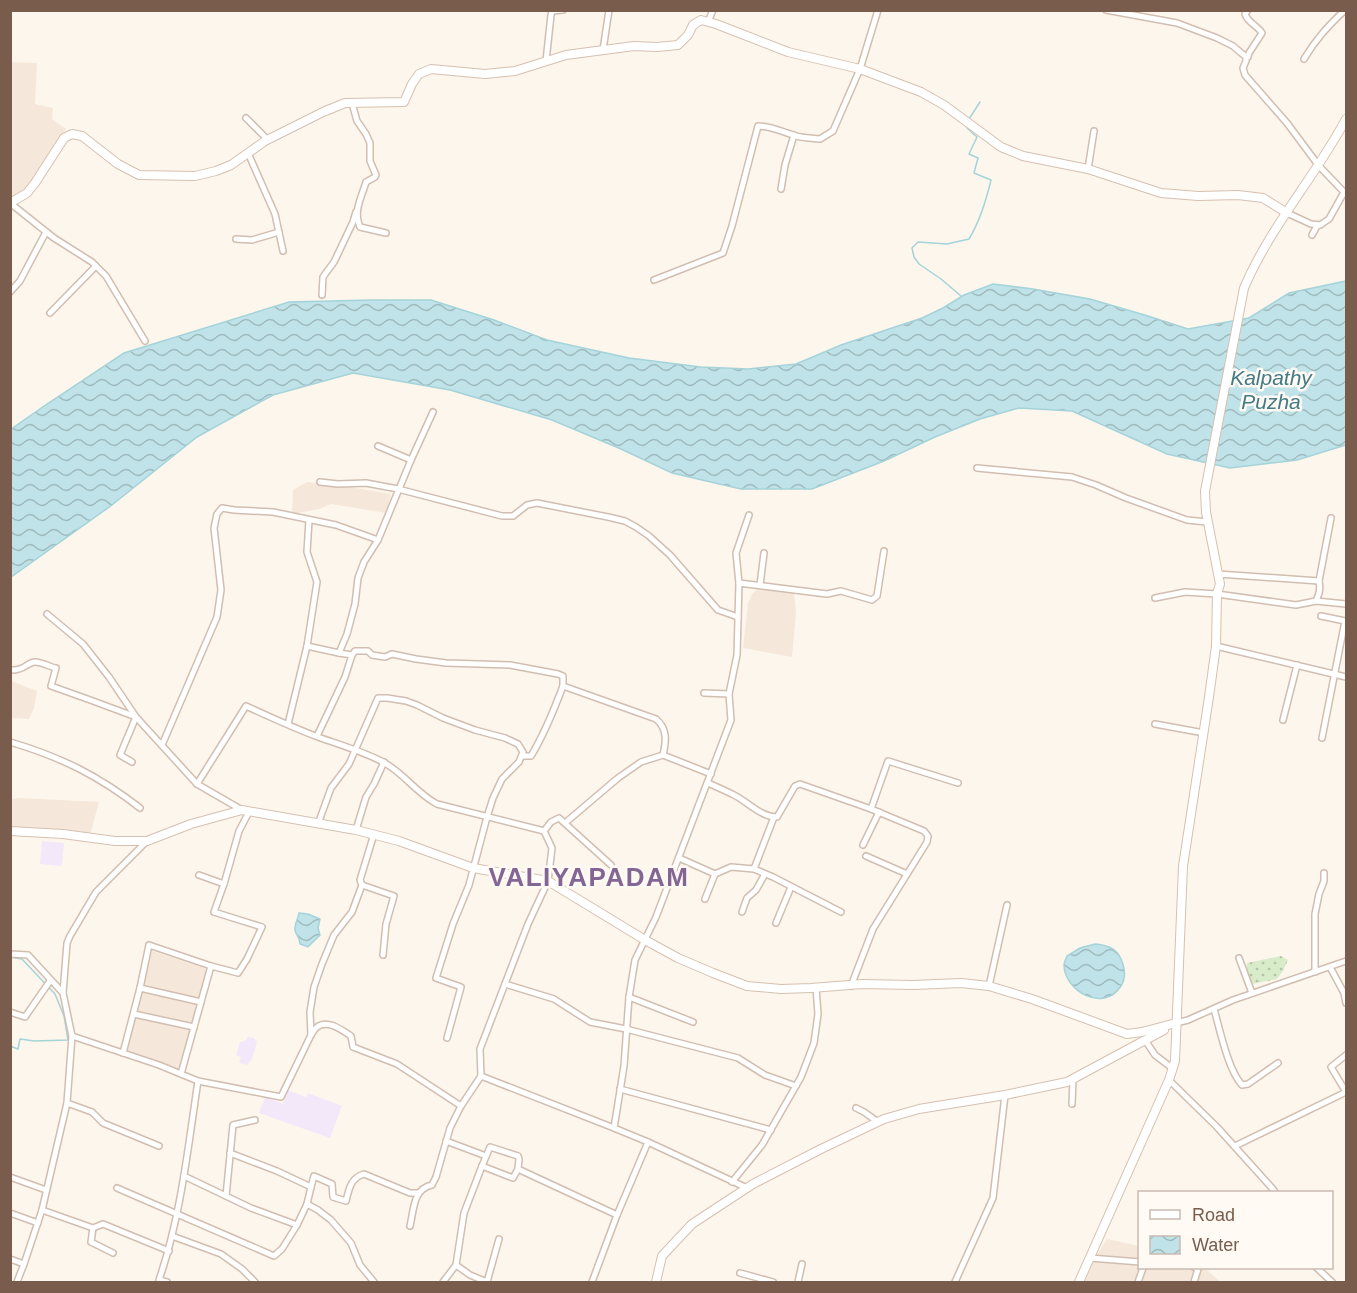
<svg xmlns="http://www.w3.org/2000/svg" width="1357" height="1293" viewBox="0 0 1357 1293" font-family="Arial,sans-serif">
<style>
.residential{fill:#f5e8da}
.education{fill:#f3e8fa}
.park{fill:url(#park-dots)}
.water{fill:url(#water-waves);stroke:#a5d3da;stroke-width:1.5}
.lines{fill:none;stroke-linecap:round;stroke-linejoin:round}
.stream{stroke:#a5d3da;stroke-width:1.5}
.street-casing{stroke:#d1beb0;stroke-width:8}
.secondary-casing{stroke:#d6c0b0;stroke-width:10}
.street{stroke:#fff;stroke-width:5}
.secondary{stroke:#fff;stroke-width:8}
.labels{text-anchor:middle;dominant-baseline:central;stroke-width:5;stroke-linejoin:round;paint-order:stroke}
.water-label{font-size:21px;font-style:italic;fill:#437c86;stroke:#fffaf3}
.district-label{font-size:26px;font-weight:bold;letter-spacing:1.5px;fill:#846695;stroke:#fffaf3}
</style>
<defs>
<pattern id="park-dots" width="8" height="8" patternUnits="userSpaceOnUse" patternTransform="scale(1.5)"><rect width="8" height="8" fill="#d8ecc9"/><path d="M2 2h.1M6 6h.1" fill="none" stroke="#b4c2a5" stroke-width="1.8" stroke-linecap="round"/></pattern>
<pattern id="water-waves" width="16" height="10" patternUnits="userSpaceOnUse" patternTransform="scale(1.5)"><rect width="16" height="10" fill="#bfe3e8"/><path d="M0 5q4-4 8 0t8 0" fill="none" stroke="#a0bbbe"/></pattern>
</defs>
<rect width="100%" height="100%" fill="#fdf6ec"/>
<!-- residential -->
<g class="residential">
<path d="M11,62L37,63L35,104L53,108L52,119L66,129L27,187L11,200Z"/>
<path d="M307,482L350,487L391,494L386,513L331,504L319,509L292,514L293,490Z"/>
<path d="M759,588L794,592L796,613L792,657L743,648L748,603L752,594Z"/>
<path d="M11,681L37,691L34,708L29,719L11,718Z"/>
<path d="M21,798L99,802L90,835L43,828H11V799Z"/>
<path d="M152,951L207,969L181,1073L126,1051Z"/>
<path d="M1107,1239L1139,1246L1140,1268H1205L1220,1282H1080Z"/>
</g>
<!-- education -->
<g class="education">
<path d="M42,841L64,843L62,866L40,864Z"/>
<path d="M248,1037L254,1038L257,1042L252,1059L247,1065L239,1063L241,1057L236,1055L240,1042L245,1041Z"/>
<path d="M288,1090L306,1097L308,1093L342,1106L330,1138L259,1113L265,1097L283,1104Z"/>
</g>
<!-- park -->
<path class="park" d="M1281,956L1288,960L1283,971L1277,979L1252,984L1247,971V963Z"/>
<!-- water -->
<g class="water">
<path d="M1346,281V445L1297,460L1230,468L1167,454L1072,411L1019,408L980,419L935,437L884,461L812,489H741L672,473L621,449L552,420L450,390L353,373L273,395L197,437L112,505L11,577L10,430L44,406L124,353L289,302L372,300H431L494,320L547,340L629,358L701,367L748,369L796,364L841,345L922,318L943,308L964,295L993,284L1033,289L1090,299L1148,316L1188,329L1249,318L1289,293Z"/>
<path d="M299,913L308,914L320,919L318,928L320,935L308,947L300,944C300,938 297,936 295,931C294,925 298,919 299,913Z"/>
<path d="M1095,944C1107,945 1116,948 1121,959C1125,968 1126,978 1121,986C1103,1014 1064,990 1064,965C1064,962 1066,959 1067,956L1080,948Z"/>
</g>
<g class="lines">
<!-- stream -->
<g class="stream">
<path d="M969,119L980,102"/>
<path d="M961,296L941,279L919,264L914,257L912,248L918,242L947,244L969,239C980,221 986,201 991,180L974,173L978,158L969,154L977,137L967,128"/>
<path d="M10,957L22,959L55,994L64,1016L68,1040L34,1041L20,1039L18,1049L10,1046"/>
</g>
<!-- street casing -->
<g class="street-casing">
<g id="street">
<path d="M1106,10L1177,23L1217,38L1233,46L1246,57V61L1243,68L1245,75L1287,123L1319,166L1343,191"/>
<path d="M708,22L713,10"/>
<path d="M603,50L609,10"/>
<path d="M1248,57L1249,53L1262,33C1257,25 1248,23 1245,14L1248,10"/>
<path d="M1304,59C1316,39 1328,26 1345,10"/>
<path d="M546,61L551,15L552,11L563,10"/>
<path d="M352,103L357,121L366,134L370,143V161L376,175L375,177L366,182C361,199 353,211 360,227L386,233"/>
<path d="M246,118L268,140"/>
<path d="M248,153L275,214L283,251"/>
<path d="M1088,169L1094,131"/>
<path d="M781,189L785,165L794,135"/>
<path d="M10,203L54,238L92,262L106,276L145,341"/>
<path d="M1287,213L1311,224L1320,225L1329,219L1343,194H1346"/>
<path d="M1312,235L1317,226L1320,225"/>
<path d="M236,239L252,240L279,232"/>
<path d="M654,280L723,253L732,226L758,126C771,126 783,132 796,136C803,138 812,138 820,139L833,131L860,69L878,10"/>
<path d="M10,292L20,281L46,232"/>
<path d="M322,295L323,277L334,262L353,222L356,212"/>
<path d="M50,313L96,266"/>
<path d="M378,446L411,460"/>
<path d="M977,468L1072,477L1096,485L1126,498L1187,520L1207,522"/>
<path d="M320,482L338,484L366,483L398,489L502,516H513L527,505L537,503L608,517L625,521L636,527L649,536L670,555L718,610L738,617"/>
<path d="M378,540L411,460L433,412"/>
<path d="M1218,574L1319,581"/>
<path d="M739,583L736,553L749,515"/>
<path d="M760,585L764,553"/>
<path d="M1155,598L1185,592L1217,594L1296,605L1316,601L1346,604"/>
<path d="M1316,601C1319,594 1321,589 1319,581L1331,518"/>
<path d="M47,614L83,644L109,677L136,717L120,755L132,762"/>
<path d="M1321,616L1345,621L1322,738"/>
<path d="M307,646L317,582L307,552L309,520"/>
<path d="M1216,646L1346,677"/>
<path d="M352,655L355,651H368L372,655L385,657L392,654L416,659L446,663L510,665L558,674L563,676V686L656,719C668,729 666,742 663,755L711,774"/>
<path d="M10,670C25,671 27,662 35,662C42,662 50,667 56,668L51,686L93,701L136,717L197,784L242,810"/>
<path d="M704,693L729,694"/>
<path d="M1283,720L1297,665"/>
<path d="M1155,724L1204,733"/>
<path d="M317,736L345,677L352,655L339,653"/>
<path d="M10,742C61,757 99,776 140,808"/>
<path d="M162,745L217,617L221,590L214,528L217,514L222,508L234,510L273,512L336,525L378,540L364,562L358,578L355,604L347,634L339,653L307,646L288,724"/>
<path d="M522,756H531C545,733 554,710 563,686"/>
<path d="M708,783C717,787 726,791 734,795C748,802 761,817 777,817L795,786L800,784L871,809L924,831L928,836L927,842L873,929L851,986"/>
<path d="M197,784L246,706C270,717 294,728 318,737C340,745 362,751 383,762C404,773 416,793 437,804L544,831L551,822L559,818L611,865"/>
<path d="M871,809L888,761L958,783"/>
<path d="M774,817L754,869L773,877L841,912"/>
<path d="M565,823L618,778L641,762L663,755"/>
<path d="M318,824L331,788L349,764L378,698H387L406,701L417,705L443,718L475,730L505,738L518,744L523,752L519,762L502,779L493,798L487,817L469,885L453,924L436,978L461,987L447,1038"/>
<path d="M356,830L366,797L374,784L384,762"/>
<path d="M863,845L879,812"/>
<path d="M866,856L907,874"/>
<path d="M679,858L715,874L705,899"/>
<path d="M715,874L731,867L754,869"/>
<path d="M199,875L224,884"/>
<path d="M362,885L394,896L386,924L383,955"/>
<path d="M742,912L747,898L756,890L765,874"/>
<path d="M776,923L791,887"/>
<path d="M10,954L28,955L63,993L72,1036L67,1103L42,1210L24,1264L10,1259"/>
<path d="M1239,958L1252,993"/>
<path d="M211,966L238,973L247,959L262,927L214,912L224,884L239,831L249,812"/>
<path d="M1330,967L1344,993L1346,1003"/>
<path d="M1315,972V914L1319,894L1324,881V873"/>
<path d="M505,984L554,999L590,1022L626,1029L738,1058L765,1075L796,1086"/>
<path d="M989,986L1007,905"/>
<path d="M140,988L201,1002"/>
<path d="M63,993L67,943L70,936L96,892L147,841"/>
<path d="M629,997L693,1022"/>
<path d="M1214,1009C1220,1030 1228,1070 1242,1085L1248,1084L1278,1063"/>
<path d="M10,1012L25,1017L50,981"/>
<path d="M134,1014L194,1027"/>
<path d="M1176,1023L1188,1020L1233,1000L1346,961"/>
<path d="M311,1035L310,1012L314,987L322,964L334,935L352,912L362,885L360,880L374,834"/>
<path d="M72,1036L159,1065L198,1081L281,1097L311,1035C313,1033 314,1029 317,1027C328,1019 342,1030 351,1036L353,1047L397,1064L461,1106"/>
<path d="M1145,1040L1155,1055L1172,1068"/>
<path d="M123,1053L140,988L149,945L211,966L181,1074"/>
<path d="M481,1076L480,1049L528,924L548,881L552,848L544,831"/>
<path d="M1169,1080L1217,1127L1272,1188L1275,1192"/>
<path d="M620,1089L771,1130"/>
<path d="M67,1103L92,1112L103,1123L159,1146"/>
<path d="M1072,1104L1073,1079"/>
<path d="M856,1108L864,1112L878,1122"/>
<path d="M446,1141L486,1156"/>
<path d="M648,1142L747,1188"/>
<path d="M1235,1146L1346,1092L1331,1067L1346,1055"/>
<path d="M230,1153L277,1171L311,1187L307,1204"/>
<path d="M518,1169L519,1159L518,1156L490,1147L482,1166L513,1178L518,1169L617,1215"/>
<path d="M184,1176L251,1208L297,1225L307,1204L318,1210L331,1220L351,1243L360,1265L374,1282"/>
<path d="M10,1177L46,1190"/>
<path d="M732,1182L762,1145L801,1077L814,1043L818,1014L816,988"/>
<path d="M311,1187L314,1176L332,1184L333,1197L346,1201C349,1190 350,1178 364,1174L410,1193H418"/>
<path d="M117,1188L274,1256L282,1249L297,1225"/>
<path d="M226,1196L233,1125L255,1120"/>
<path d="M42,1210L93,1228L103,1224L169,1251"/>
<path d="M10,1213L38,1223"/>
<path d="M410,1226C414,1209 413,1189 432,1185L436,1177L450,1128L461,1106L481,1076L614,1128"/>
<path d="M93,1228L91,1242L113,1253"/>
<path d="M172,1236L221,1254L242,1269L255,1282"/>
<path d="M1090,1258L1140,1262"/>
<path d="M456,1265L464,1213L482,1166"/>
<path d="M1317,1268L1332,1282"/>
<path d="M740,1273L773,1282"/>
<path d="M17,1282L24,1264"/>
<path d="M167,1282L159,1280C181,1216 188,1147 198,1081"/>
<path d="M443,1282L456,1265L470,1275L487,1282L499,1239"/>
<path d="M592,1282L617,1215L648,1142L614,1128L624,1066L629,997L635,960L656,917L731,720L729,694L737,655L739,583L827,594L841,591L872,600L877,596L884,551"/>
<path d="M798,1282L802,1264"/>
<path d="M955,1282L993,1198L1005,1095"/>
<path d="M1138,1282L1143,1268"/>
<path d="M1194,1282L1198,1269L1195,1268"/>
</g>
</g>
<!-- secondary casing -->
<g class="secondary-casing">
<g id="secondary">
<path d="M10,203L27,193L35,183L64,138L72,134L82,136L118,164L139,175L195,176L216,171L231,165L265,141L323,112L345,103L404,102L412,84L419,74L431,69L485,74L515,71L566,55L634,46L657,47L678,45L688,35L693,25L701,20L716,24L788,52L860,69L921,92L944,105L1001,147L1023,156L1088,169L1161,193L1198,196L1238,195L1263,198L1287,213"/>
<path d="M10,831L63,834L115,841H147L191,824L242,810L356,830L399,841L473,868L548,881L645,940L678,958L713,973L747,986L781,989L811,988L862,984L913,985L961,983L989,986L1032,999L1127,1034L1142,1032L1176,1023"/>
<path d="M656,1282L662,1256L692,1224L753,1184L821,1149L884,1119L919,1109L1005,1095L1067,1082L1164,1030"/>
<path d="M1079,1282L1169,1080L1175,1061L1183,866L1209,697L1216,646L1217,594L1220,584L1206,512L1205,491L1244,288C1270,227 1315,177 1346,119"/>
</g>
</g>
<!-- street -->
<use href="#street" class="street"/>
<!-- secondary -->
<use href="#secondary" class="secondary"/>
</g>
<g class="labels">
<!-- water labels -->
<g class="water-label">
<text x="1271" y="377">Kalpathy<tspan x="1271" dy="24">Puzha</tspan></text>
</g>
<!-- district labels -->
<g class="district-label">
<text x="589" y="877">VALIYAPADAM</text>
</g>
</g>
<!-- border -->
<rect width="1357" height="1293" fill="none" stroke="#7a5c4d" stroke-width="24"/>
<!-- legend -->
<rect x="1138" y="1191" width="195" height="78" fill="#fffaf3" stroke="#cabbb1" stroke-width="1.5"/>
<rect x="1150" y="1210" width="30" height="9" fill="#ffffff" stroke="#cabbb1" stroke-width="1.5"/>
<text x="1192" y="1221" font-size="18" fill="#7a5c4d">Road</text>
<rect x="1150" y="1236" width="30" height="18" fill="url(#water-waves)" stroke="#cabbb1" stroke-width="1.5"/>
<text x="1192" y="1251" font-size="18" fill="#7a5c4d">Water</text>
</svg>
